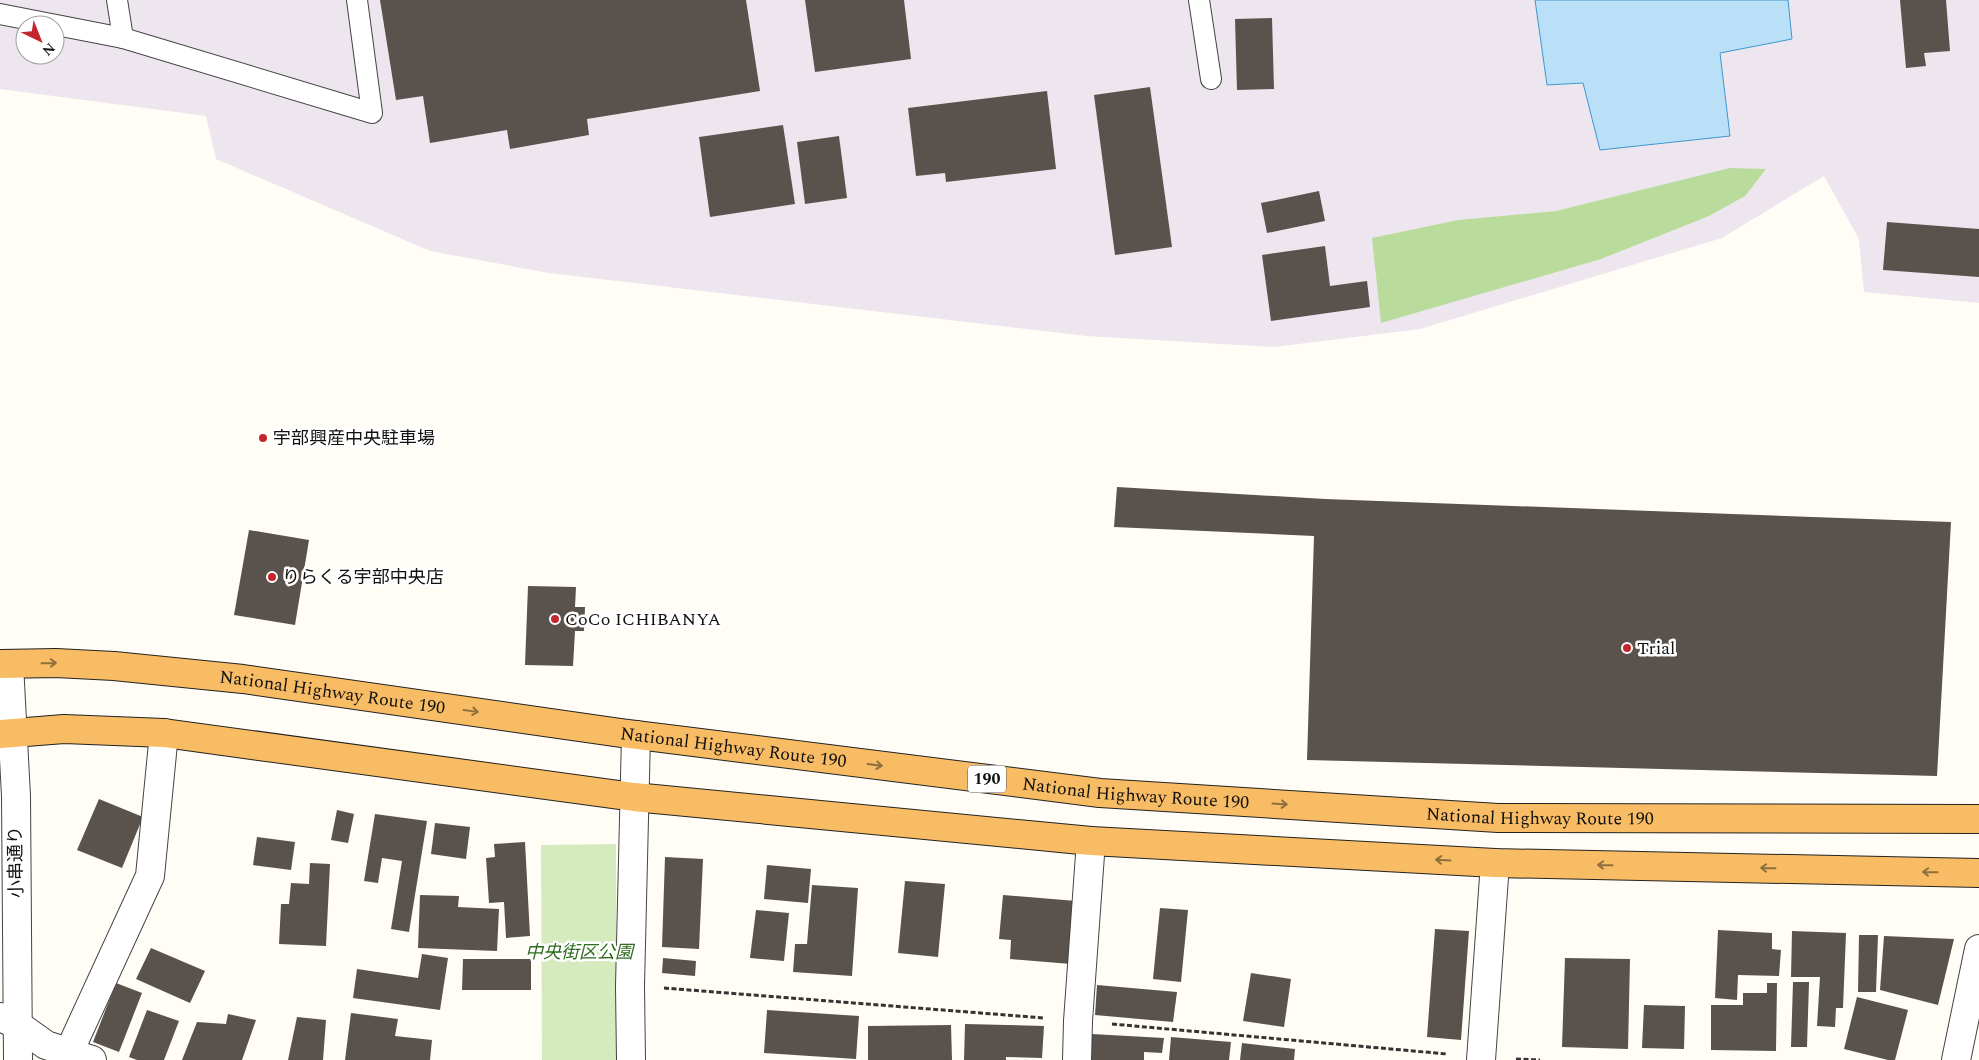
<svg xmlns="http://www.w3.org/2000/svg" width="1979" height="1060" viewBox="0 0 1979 1060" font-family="Spectral,'Noto Sans JP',serif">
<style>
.industrial{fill:#eee6ef;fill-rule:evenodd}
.green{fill:#d5ebbd}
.forest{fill:#b9dc9c}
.water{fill:#b9e0f7;stroke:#3f96cf}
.building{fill:#5a524d}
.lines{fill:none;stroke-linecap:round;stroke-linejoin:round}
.service-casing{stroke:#444;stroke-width:22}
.minor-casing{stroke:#444;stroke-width:30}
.tertiary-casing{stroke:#444;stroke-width:30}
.trunk-casing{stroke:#222;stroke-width:30}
.path{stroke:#333;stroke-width:3;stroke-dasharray:5 2.5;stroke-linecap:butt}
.service{stroke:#fff;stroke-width:20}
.minor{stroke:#fff;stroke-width:28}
.tertiary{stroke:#fff;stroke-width:28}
.trunk{stroke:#f7bc64;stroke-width:28}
.oneway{stroke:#906f3f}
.poi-dot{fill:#c4262e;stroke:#fff;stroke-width:2}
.labels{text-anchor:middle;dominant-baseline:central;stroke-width:5;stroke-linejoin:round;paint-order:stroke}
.shield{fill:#fff;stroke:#585858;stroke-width:1}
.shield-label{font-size:16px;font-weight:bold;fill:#111}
.poi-label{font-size:18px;fill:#111;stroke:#fff;text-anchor:start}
.street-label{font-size:18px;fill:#111;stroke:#fff}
.park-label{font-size:18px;font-style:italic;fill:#2f6b1f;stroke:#fff}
</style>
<rect width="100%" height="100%" fill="#fffdf5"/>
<!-- industrial -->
<path class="industrial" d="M0,0H1979V303L1864,292L1859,239L1824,176L1722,238L1420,329L1274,347L1087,336L549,273L430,251L216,159L206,116L0,89ZM25,25H55V55H25Z"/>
<!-- green -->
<path class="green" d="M616,844L617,1060H542L541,845Z"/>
<!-- forest -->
<path class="forest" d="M1730,168L1766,169L1745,196L1709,216L1601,259L1381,323L1372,238L1458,220L1556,211Z"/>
<!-- water -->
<path class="water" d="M1535,0H1788L1792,39L1720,53L1730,136L1600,150L1583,83L1547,85Z"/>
<!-- building -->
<g class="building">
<path d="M380,0H746L760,91L587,119L589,135L510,149L507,130L430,143L423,96L396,100Z"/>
<path d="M805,0H904L911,59L815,72Z"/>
<path d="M1900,0H1946L1950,51L1924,53L1926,66L1906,68Z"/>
<path d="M1272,18L1274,89L1237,90L1235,19Z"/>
<path d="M1150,87L1172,247L1115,255L1094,95Z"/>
<path d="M1047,91L1056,169L946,182L945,173L916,176L908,108Z"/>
<path d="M783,125L795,204L710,217L699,137Z"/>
<path d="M839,136L847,198L805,204L797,142Z"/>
<path d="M1319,191L1325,221L1267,233L1261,203Z"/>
<path d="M1887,222L1979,229V277L1883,270Z"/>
<path d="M1325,246L1330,286L1367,281L1370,307L1271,321L1262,255Z"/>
<path d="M1117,487L1325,499L1951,522L1937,776L1307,760L1314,536L1114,527Z"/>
<path d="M249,530L309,540L295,625L234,615Z"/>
<path d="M528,586L576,587L575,607H585L584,631H575L573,666L525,665Z"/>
<path d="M99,799L143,817L122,868L77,850Z"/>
<path d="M337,810L354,814L348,843L331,840Z"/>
<path d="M375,814L427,821L409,932L391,929L402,861L382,858L378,883L364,881Z"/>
<path d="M435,823L470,827L466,859L431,854Z"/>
<path d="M257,837L295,842L291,870L253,865Z"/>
<path d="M525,842L530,936L506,938L504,902L489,903L486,858L495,857L494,844Z"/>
<path d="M665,857L703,859L699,949L662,947Z"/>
<path d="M310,863L330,864L326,946L279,944L281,904H289L291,883L309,884Z"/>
<path d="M767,865L811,869L808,903L764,899Z"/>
<path d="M905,881L945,884L938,957L898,953Z"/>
<path d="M812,885L858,888L852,976L793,972L795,944H807Z"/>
<path d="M420,895L459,896L458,907L499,909L497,951L418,948Z"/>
<path d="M1003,895L1076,901L1071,964L1010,959L1011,940L999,939Z"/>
<path d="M1160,908L1188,910L1181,982L1153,979Z"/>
<path d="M756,910L789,913L784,961L750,958Z"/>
<path d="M1435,929L1469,931L1461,1040L1427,1037Z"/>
<path d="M1718,930L1772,933V949L1781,950L1779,976L1738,975L1737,1000L1715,998Z"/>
<path d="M1792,931L1846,933L1843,1008H1836L1835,1027L1817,1026L1820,977H1791Z"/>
<path d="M1859,935H1878L1876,992H1858Z"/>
<path d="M1884,936L1954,939L1938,1005L1880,990Z"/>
<path d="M151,948L205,971L190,1003L136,979Z"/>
<path d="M422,954L448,958L440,1010L353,998L357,969L418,978Z"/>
<path d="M663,958L696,961L695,976L662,973Z"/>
<path d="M1565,958L1630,959L1628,1049L1562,1047Z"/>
<path d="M463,959H531V990H462Z"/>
<path d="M1251,973L1291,979L1284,1027L1243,1021Z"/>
<path d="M1793,982H1809L1807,1047H1791Z"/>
<path d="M116,983L142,993L119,1052L93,1042Z"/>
<path d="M1767,983H1777L1776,1051L1711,1050V1005H1743V993H1767Z"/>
<path d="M1097,985L1177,992L1173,1022L1095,1015Z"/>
<path d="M1857,997L1908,1010L1895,1060H1888L1844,1049Z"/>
<path d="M1644,1005L1685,1006L1684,1049L1642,1048Z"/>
<path d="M147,1010L179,1021L164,1060H137L129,1057Z"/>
<path d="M767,1010L859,1016L856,1059L764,1053Z"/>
<path d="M351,1013L398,1019L395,1036L432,1040L430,1060H345Z"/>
<path d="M228,1014L256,1020L242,1060H182L197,1022L226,1024Z"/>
<path d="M297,1017L326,1020L323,1060H288Z"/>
<path d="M965,1024L1044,1026L1042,1058L1006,1057V1060H964Z"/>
<path d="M951,1025L952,1060H868V1026Z"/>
<path d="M1092,1034L1164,1038L1162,1053L1144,1052V1060H1090Z"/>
<path d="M1171,1037L1231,1042L1229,1060H1169Z"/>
<path d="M1242,1043L1295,1049L1294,1060H1240Z"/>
</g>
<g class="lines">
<!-- service casing -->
<g class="service-casing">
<g id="service">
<path d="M117,0L123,38"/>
<path d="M1199,0L1211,79"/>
<path d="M0,14L123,38L372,113L357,0"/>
</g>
</g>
<!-- minor casing -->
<g class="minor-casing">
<g id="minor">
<path d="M0,1017L18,1025L46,1045L92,1060"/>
<path d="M69,1052L150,876L164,733"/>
<path d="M631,1060L630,986L636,735"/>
<path d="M1077,1060L1078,1021L1091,841"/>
<path d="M1481,1060L1495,863"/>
<path d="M1956,1060L1979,949"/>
</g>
</g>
<!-- tertiary casing -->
<g class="tertiary-casing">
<path id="tertiary" d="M9,664L16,796L18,1060"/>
</g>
<!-- trunk casing -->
<g class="trunk-casing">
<g id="trunk">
<path id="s1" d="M0,664L56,663L114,666L243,679L621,733L1100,793L1498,818L1979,819"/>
<path d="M0,734L64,729L164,733L634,797L1091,841L1495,863L1979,873"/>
</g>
</g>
<!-- path -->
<g class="path">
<path d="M664,988L1044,1018"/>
<path d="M1112,1024L1447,1054"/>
<path d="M1516,1059L1540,1060"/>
</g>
<!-- service -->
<use href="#service" class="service"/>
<!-- minor -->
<use href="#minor" class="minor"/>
<!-- tertiary -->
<use href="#tertiary" class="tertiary"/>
<!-- trunk -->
<use href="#trunk" class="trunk"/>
</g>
<!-- one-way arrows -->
<defs><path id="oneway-shaft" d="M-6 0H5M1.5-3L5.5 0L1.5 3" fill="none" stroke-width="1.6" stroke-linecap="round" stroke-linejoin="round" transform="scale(1.25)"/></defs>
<g class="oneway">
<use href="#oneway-shaft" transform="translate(49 663) rotate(-1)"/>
<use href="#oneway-shaft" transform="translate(471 711) rotate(8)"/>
<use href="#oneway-shaft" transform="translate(875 765) rotate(7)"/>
<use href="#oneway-shaft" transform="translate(1280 804) rotate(4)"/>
<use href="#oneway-shaft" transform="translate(1443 860) rotate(-177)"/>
<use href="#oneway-shaft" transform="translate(1605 865) rotate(-179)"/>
<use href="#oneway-shaft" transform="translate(1768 868) rotate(-179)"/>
<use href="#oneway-shaft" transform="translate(1930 872) rotate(-179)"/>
</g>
<!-- markers -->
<g class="poi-dot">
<circle cx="263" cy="438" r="5"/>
<circle cx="272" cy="577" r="5"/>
<circle cx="555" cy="619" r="5"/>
<circle cx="1627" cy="648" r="5"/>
</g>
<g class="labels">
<!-- shield labels -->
<rect class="shield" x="968" y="765.5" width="38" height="27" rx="4"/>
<g class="shield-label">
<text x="987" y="779">190</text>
</g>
<!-- poi labels -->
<g class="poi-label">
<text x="273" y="438">宇部興産中央駐車場</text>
<text x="282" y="577">りらくる宇部中央店</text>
<text x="565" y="619">CoCo ICHIBANYA</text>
<text x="1637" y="648">Trial</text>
</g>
<!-- street labels -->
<g class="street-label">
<text stroke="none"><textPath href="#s1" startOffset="334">National Highway Route 190</textPath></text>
<text stroke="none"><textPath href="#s1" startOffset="739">National Highway Route 190</textPath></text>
<text stroke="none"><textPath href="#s1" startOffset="1144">National Highway Route 190</textPath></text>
<text stroke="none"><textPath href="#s1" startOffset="1549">National Highway Route 190</textPath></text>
<text transform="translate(16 862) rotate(-91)">小串通り</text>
</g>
<!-- park labels -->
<g class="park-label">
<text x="579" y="952">中央街区公園</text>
</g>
</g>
<!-- north arrow -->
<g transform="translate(40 40) rotate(137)"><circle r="24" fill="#ffffff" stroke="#a0a0a0"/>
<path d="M0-4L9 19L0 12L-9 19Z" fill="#c4262e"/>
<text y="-8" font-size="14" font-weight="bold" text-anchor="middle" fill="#111111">N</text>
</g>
</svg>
